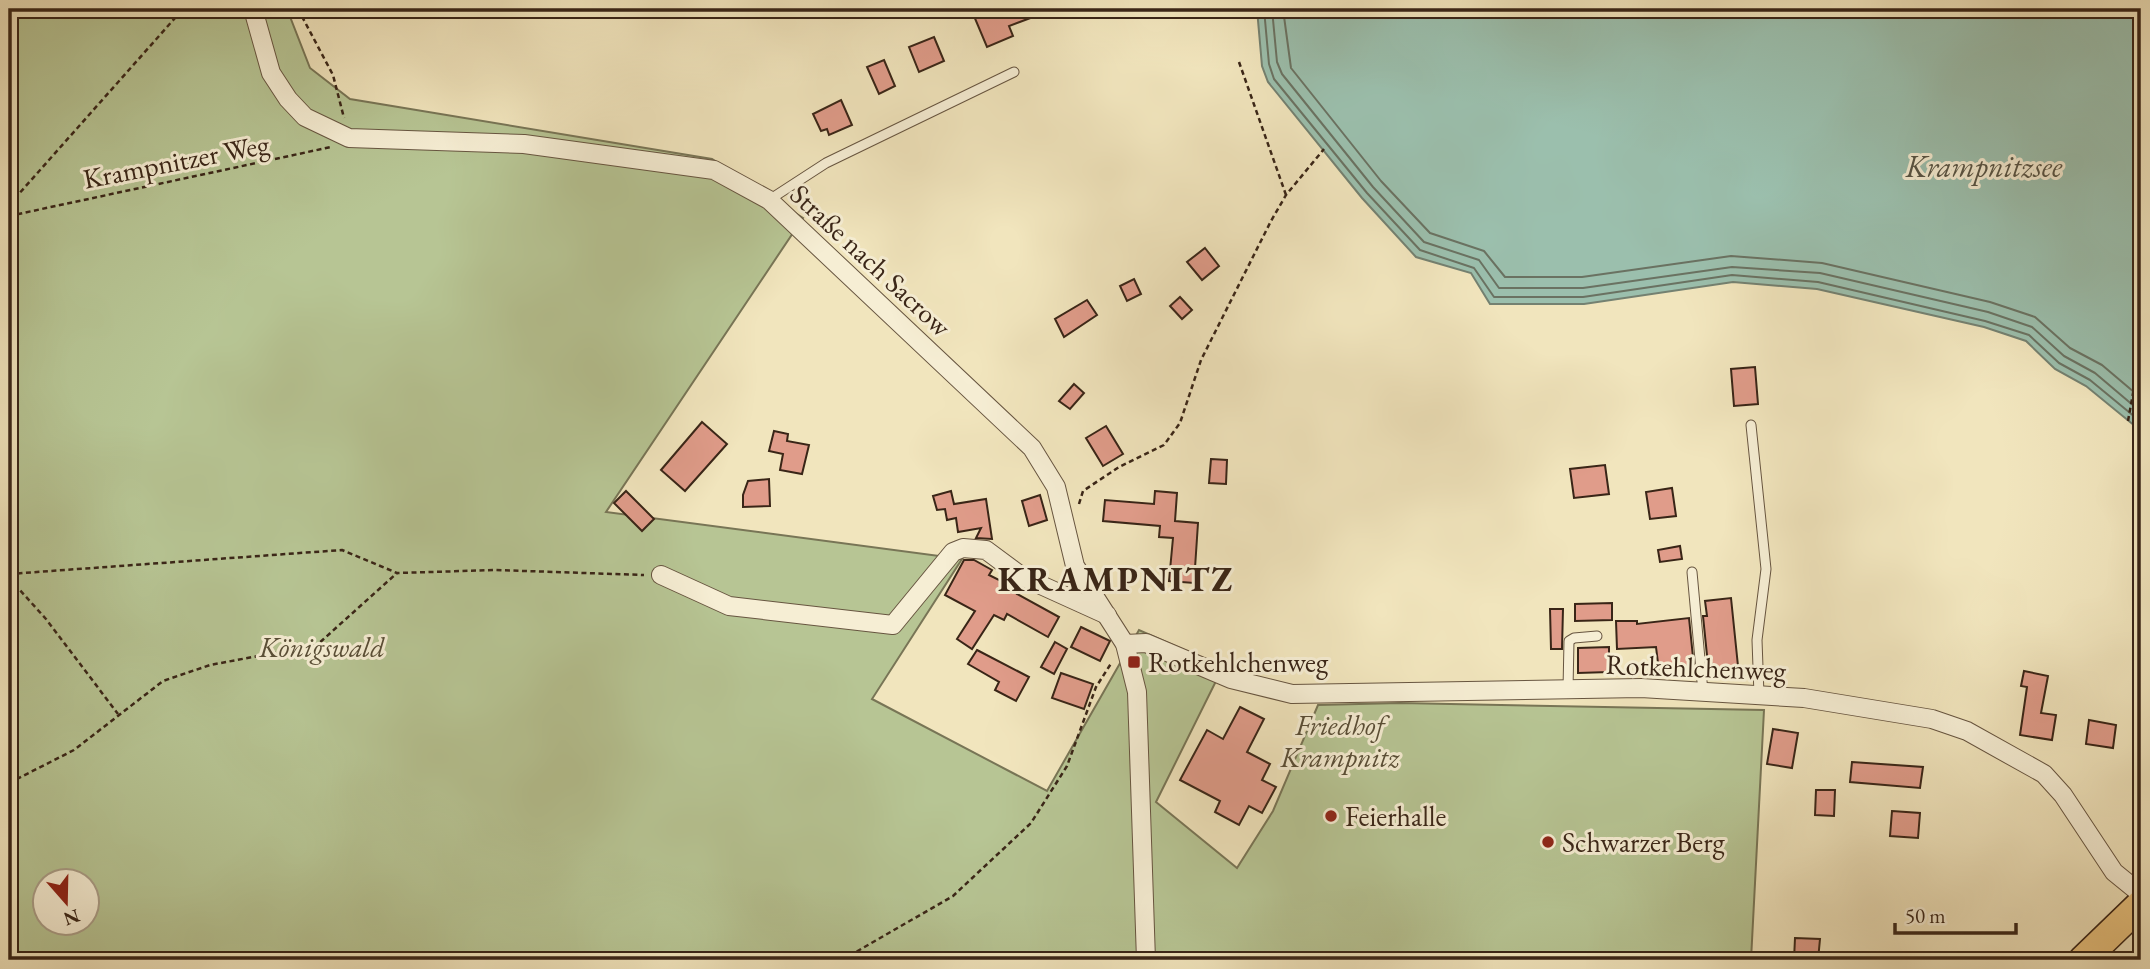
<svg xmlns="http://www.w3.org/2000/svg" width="2150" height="969" viewBox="0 0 2150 969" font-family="'EB Garamond',serif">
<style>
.green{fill:#b7c594;stroke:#787556;stroke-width:2;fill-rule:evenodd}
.water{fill:#9bbfad;stroke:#748171;stroke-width:2}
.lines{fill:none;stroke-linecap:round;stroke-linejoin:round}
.shore{stroke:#6a7262;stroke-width:2}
.building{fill:#e09c8a;stroke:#392517;stroke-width:2}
.service-casing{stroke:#675540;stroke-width:11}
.minor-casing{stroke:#675540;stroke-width:20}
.primary-casing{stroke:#392517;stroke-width:31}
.path{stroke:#392517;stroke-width:2.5;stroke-dasharray:5 3.5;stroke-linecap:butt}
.service{stroke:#f6eed4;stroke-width:9}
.minor{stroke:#f6eed4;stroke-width:18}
.primary{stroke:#e8c27e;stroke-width:28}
.poi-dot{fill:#8f2418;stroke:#f6eed4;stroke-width:2.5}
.labels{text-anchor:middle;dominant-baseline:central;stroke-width:6;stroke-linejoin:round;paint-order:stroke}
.street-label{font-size:28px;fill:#392517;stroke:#f6eed4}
.park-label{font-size:28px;font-style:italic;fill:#584d36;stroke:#f6eed4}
.poi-label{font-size:28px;fill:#392517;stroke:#f6eed4;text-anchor:start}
.water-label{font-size:30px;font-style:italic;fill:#565344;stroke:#f6eed4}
.district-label{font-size:35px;font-weight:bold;letter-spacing:2px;fill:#392517;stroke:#f6eed4}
</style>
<rect width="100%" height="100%" fill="#f1e5bd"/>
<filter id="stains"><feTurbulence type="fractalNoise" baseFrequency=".00286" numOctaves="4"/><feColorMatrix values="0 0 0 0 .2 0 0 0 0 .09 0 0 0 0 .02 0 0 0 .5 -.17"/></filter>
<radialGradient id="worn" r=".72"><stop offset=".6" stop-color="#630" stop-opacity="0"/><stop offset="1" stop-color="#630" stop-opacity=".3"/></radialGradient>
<!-- green -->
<path class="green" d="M9,9H287L310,68L350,99L712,159L803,218L606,512L962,559L872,699L1047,791L1139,630L1223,667L1156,802L1237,868L1273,811L1318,705L1400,703L1764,710L1751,960H9ZM46,881H88V923H46Z"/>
<!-- water -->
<path class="water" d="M1257,9H2141V431L2086,386L2055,369L2026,341L1984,327L1817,289L1733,282L1584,304H1490L1471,273L1416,257L1362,198L1268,82L1262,66Z"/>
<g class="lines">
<!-- shore -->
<g class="shore">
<path d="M1264,9L1269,64L1274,79L1367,193L1420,250L1474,268L1494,297H1583L1732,275L1818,282L1985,321L2029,335L2059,363L2090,380L2141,422"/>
<path d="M1272,9L1277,62L1282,74L1373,187L1424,242L1479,260L1499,288H1583L1732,267L1820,273L1988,312L2032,327L2064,356L2095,373L2141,412"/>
<path d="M1283,9L1291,68L1381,181L1430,233L1484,251L1505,277H1582L1731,256L1822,263L1990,302L2035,317L2070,348L2102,365L2141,398"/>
</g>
</g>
<!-- building -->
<g class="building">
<path d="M971,9H1052V10L1009,26L1013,36L987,47Z"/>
<path d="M934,37L944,61L919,72L909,47Z"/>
<path d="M884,60L895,86L879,94L867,67Z"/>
<path d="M841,100L852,125L829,135L827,129L821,131L813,114Z"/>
<path d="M1205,248L1219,266L1202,280L1187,262Z"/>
<path d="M1134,279L1141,294L1127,301L1120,286Z"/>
<path d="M1180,297L1192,310L1182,319L1170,306Z"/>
<path d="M1087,300L1097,315L1064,337L1055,319Z"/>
<path d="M1755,367L1758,404L1734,406L1731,369Z"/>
<path d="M1074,384L1084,393L1070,409L1059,401Z"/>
<path d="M702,422L727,444L685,491L661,470Z"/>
<path d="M1106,426L1123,454L1103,466L1086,438Z"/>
<path d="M774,431L788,434L787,441L809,445L802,474L780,470L783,454L769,451Z"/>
<path d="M1211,459L1227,460L1226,484L1209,483Z"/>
<path d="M1605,465L1609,494L1574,498L1570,469Z"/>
<path d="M769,479L770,506L743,507V495L748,481Z"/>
<path d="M1672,488L1676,516L1650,519L1646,492Z"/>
<path d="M626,491L654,519L642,531L614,503Z"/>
<path d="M951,491L954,504L986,499L992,539L976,538L981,528L958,532L956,518L947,520L945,509L937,510L933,496Z"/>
<path d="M1155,491L1177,493L1175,521L1198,523L1194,583L1169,581L1173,538L1159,537L1160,526L1103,521L1105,500L1154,504Z"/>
<path d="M1040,495L1047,520L1029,526L1022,501Z"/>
<path d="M1680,546L1682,559L1660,562L1658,550Z"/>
<path d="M964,560H974L992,570L989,575L1019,590L1017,594L1059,617L1048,637L1007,614L1004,620L994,615L972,649L957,639L975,611L945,595Z"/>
<path d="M1731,598L1738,666L1712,669V664L1708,665L1703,616H1707L1705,601Z"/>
<path d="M1612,603V620L1575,621V604Z"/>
<path d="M1550,609H1563L1562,649H1551Z"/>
<path d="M1689,618L1694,667L1659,671L1656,647L1617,649L1616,621H1637V624Z"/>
<path d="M1081,627L1110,641L1100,661L1071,647Z"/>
<path d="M1055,642L1067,649L1054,674L1041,667Z"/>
<path d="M1609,647V672L1578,673V648Z"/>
<path d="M977,650L1029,677L1016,701L995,690L999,682L968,664Z"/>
<path d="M2024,671L2048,676L2041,713L2056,715L2052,740L2020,735L2027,687L2021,686Z"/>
<path d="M1061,673L1093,684L1084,709L1052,698Z"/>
<path d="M1240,707L1264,719L1247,752L1270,764L1262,780L1276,787L1262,813L1249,806L1239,825L1215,812L1220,801L1180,780L1207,730L1223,739Z"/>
<path d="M2089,720L2116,725L2113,748L2086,744Z"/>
<path d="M1773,729L1798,733L1792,768L1767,764Z"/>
<path d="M1852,762L1923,767L1920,788L1850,782Z"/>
<path d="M1816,790H1835L1834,816L1815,815Z"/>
<path d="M1892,811L1920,813L1918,838L1890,836Z"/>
<path d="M1795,938L1820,939L1818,960H1794Z"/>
</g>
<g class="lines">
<!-- service casing -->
<g class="service-casing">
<g id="service">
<path d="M769,200L826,163L1014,72"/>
<path d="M1751,425L1766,569L1757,640L1759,695"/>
<path d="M1692,572L1703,692"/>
<path d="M1568,689L1569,641L1574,638L1597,636"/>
</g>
</g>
<!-- minor casing -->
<g class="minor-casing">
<g id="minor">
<path d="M253,9L271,73L288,99L305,117L349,138L524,144L714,170L769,200L1032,448L1056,487L1075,566L1125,644L1137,692L1146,960"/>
<path d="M661,575L729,606L893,625L953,552L963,548L986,550L1021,576L1107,615"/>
<path d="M1125,644L1146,643L1231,679L1292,694L1641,688L1804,698L1932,719L1967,731L2044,774L2063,795L2114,872L2141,894"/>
</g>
</g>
<!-- primary casing -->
<g class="primary-casing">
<path id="primary" d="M2083,960L2141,904"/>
</g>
<!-- path -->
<g class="path">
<path d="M298,9L333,75L344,118"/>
<path d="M1239,62L1286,195"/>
<path d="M9,205L183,9"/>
<path d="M9,216L331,147"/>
<path d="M2128,421L2141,349"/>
<path d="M1079,504L1083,491L1119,467L1164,445L1180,423L1201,360L1271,221L1286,195L1324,149"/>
<path d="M9,574L342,550L397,573L496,570L644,575"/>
<path d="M9,578L46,619L118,714"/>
<path d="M9,783L74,750L163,681L210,665L317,645L397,573"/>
<path d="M842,960L953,896L1031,823L1067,766L1096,687L1112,662"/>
</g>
<!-- service -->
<use href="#service" class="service"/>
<!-- minor -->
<use href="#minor" class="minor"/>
<!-- primary -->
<use href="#primary" class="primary"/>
</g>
<!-- markers -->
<g class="poi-dot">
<rect x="1127" y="655" width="14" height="14" rx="3.5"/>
<circle cx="1331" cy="816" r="7"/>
<circle cx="1548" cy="842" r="7"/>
</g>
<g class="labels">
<!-- street labels -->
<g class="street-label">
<text transform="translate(176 161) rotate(-11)">Krampnitzer Weg</text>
<text transform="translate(871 260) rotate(43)">Straße nach Sacrow</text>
<text transform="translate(1696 667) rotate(2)">Rotkehlchenweg</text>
</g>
<!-- park labels -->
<g class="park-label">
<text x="322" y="647">Königswald</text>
<text x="1340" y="725">Friedhof<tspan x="1340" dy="32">Krampnitz</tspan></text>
</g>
<!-- poi labels -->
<g class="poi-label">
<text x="1148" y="662">Rotkehlchenweg</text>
<text x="1345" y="816">Feierhalle</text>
<text x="1562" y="842">Schwarzer Berg</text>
</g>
<!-- water labels -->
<g class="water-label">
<text x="1984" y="166">Krampnitzsee</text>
</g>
<!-- district labels -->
<g class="district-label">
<text x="1116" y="578">KRAMPNITZ</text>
</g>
</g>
<!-- margin -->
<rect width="2150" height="969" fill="none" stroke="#f1e5bd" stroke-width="35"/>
<rect x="10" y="10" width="2129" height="948" fill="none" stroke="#392517" stroke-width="3.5"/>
<rect x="18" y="18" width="2115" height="934" fill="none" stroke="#392517" stroke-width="2"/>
<!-- north arrow -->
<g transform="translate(66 902) rotate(160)"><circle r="33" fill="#f6eed4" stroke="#aa9e88" stroke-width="2"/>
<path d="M0-5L12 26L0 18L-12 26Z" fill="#8f2418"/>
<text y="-10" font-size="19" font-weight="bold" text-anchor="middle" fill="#392517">N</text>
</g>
<!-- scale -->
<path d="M1895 923v10h121v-10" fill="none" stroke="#392517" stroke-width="3.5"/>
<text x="1905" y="923" font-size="21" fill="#392517" stroke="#f6eed4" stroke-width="5" paint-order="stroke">50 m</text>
<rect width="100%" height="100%" filter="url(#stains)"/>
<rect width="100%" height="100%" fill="url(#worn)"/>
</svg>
